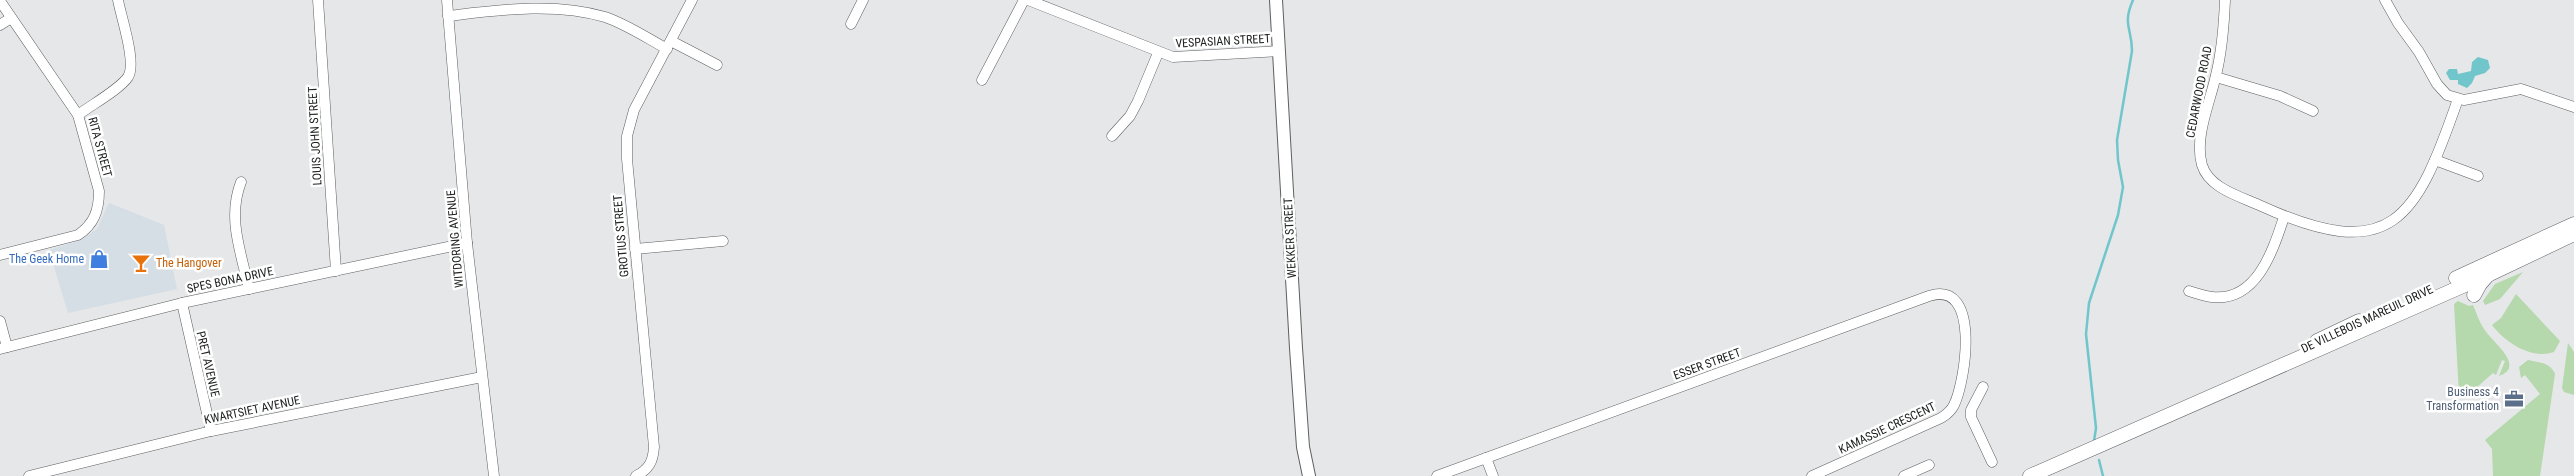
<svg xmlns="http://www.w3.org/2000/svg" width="2574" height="476" viewBox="0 0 2574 476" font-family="'Roboto Condensed',sans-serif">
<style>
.built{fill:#d5dde5}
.green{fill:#b5d8ac}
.water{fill:#71c6cc}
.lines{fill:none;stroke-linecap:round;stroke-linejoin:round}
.stream{stroke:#71c6cc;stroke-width:2.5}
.minor-casing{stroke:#5d5f61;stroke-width:11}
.tertiary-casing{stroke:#5d5f61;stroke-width:14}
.secondary-casing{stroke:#5d5f61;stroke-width:15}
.minor{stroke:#fff;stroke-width:10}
.tertiary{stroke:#fff;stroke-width:12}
.secondary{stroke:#fff;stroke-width:14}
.labels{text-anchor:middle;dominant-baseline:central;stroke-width:5;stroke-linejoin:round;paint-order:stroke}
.street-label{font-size:12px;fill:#202121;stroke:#fff}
.shop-label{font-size:12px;fill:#366cbe;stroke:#fff;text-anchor:end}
.food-label{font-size:12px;fill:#c56008;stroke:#fff;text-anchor:start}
.service-label{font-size:12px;fill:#4e5e75;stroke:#fff;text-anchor:end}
</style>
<rect width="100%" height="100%" fill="#e5e7e9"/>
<!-- built -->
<path class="built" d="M109,203L164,225L177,289L68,313L49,250L78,241L97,229Z"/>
<!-- green -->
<g class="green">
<path d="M2523,272L2500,299L2485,305L2483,301L2495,284Z"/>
<path d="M2516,294L2560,341L2554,352C2531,360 2505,342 2492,325L2501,318Z"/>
<path d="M2458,301L2469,306L2473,305C2477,314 2480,325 2487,333C2493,342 2526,367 2499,376L2505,361L2502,360L2496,375L2493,373L2469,394L2459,395L2454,304Z"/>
<path d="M2568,343L2574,352V395L2564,392L2562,388Z"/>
<path d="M2528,360C2539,363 2550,362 2555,374L2540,476H2493L2492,449L2485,440L2540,394L2525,375L2521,378L2519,367Z"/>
</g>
<!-- water -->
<path class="water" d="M2478,57L2488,60L2490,68L2485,73L2475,76L2472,83L2467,88L2458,84V80H2450L2446,73L2449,69H2457L2458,74L2471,71L2472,62Z"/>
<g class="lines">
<!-- stream -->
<g class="stream">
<path d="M2094,441L2096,428L2086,334L2089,303L2118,215L2123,187L2118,160L2117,140L2132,51C2132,28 2122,25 2133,0"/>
<path d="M2099,460L2103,476"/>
</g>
<!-- minor casing -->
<g class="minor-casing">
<g id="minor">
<path d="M318,0L336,271"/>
<path d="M447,0L467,243L494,476"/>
<path d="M1028,0L1173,57L1279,51"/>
<path d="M2225,0C2224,25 2222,51 2216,75C2210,103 2194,137 2202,165C2209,188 2239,196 2259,205C2392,266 2416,220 2458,99"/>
<path d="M2385,0L2398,23L2419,52L2437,84L2447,95L2464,100L2521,89L2574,107"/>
<path d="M0,1L78,115L99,191C99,211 94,224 78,235L0,255"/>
<path d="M448,16C499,10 555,2 605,17C626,24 647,38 667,49"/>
<path d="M851,24L863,0"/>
<path d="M0,25L11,18"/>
<path d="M671,41L717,65"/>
<path d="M2216,77L2280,96L2313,111"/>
<path d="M982,80L1024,0"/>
<path d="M78,115C91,105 119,90 128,77C137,63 121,17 118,0"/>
<path d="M1112,136L1130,116L1138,101L1158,53"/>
<path d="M2435,160L2478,176"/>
<path d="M241,182C227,218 241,252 249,289"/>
<path d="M635,249L723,241"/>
<path d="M2189,291C2196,293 2204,296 2212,297C2257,302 2273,250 2284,217"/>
<path d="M182,303L211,431"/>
<path d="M0,321L7,347"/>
<path d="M0,349L182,303L467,243"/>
<path d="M1983,387L1971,410V417L1992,462"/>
<path d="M1486,458L1493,476"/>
<path d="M29,476L211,431L482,377"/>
<path d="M636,476C649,469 653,462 654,447L627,159V136L634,110L692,0"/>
<path d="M1437,476L1929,296C1981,279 1966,380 1954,405C1951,411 1946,415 1941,418L1812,476"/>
<path d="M1904,476L1929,465"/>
</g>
</g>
<!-- tertiary casing -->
<g class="tertiary-casing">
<path id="tertiary" d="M1276,0L1296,348L1303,447L1309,476"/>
</g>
<!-- secondary casing -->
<g class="secondary-casing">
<g id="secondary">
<path d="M2456,278L2574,224"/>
<path d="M2474,295L2480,284L2487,276"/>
<path d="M2317,341L2359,321"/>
<path d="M2030,476L2490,274L2574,234"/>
</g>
</g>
<!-- minor -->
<use href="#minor" class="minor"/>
<!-- tertiary -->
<use href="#tertiary" class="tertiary"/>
<!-- secondary -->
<use href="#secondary" class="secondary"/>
</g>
<!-- icons -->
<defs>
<g id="shop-bare" transform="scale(1.5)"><path d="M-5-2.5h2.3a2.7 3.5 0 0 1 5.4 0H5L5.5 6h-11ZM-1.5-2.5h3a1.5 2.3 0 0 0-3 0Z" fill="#3f7fe0" stroke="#fff" stroke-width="2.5" paint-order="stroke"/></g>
<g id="bar-bare" transform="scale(1.5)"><path d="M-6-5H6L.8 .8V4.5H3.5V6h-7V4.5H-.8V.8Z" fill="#e8710a" stroke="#fff" stroke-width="2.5" paint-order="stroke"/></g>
<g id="office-bare" transform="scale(1.5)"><path d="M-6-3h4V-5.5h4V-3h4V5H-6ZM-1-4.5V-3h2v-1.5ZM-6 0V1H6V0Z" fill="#5c6f8a" stroke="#fff" stroke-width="2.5" paint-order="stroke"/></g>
</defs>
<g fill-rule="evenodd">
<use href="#shop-bare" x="99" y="259"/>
<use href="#bar-bare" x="141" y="263"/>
<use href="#office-bare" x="2514" y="399"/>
</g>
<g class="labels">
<!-- street labels -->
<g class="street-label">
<text transform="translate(1223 41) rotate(-3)">VESPASIAN STREET</text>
<text transform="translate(2199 92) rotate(-79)">CEDARWOOD ROAD</text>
<text transform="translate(315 136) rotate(-93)">LOUIS JOHN STREET</text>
<text transform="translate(100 147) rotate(75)">RITA STREET</text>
<text transform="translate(621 236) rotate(-95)">GROTIUS STREET</text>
<text transform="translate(1290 238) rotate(-93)">WEKKER STREET</text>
<text transform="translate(455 239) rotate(-95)">WITDORING AVENUE</text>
<text transform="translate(230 280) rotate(-12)">SPES BONA DRIVE</text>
<text transform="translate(2367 319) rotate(-25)">DE VILLEBOIS MAREUIL DRIVE</text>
<text transform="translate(208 364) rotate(77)">PRET AVENUE</text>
<text transform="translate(1707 364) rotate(-20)">ESSER STREET</text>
<text transform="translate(252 410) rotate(-12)">KWARTSIET AVENUE</text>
<text transform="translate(1887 428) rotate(-25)">KAMASSIE CRESCENT</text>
</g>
<!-- shop labels -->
<g class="shop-label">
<text x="84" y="259">The Geek Home</text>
</g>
<!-- food labels -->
<g class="food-label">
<text x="156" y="263">The Hangover</text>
</g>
<!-- service labels -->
<g class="service-label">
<text x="2499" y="392">Business 4<tspan x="2499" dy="14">Transformation</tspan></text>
</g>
</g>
</svg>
